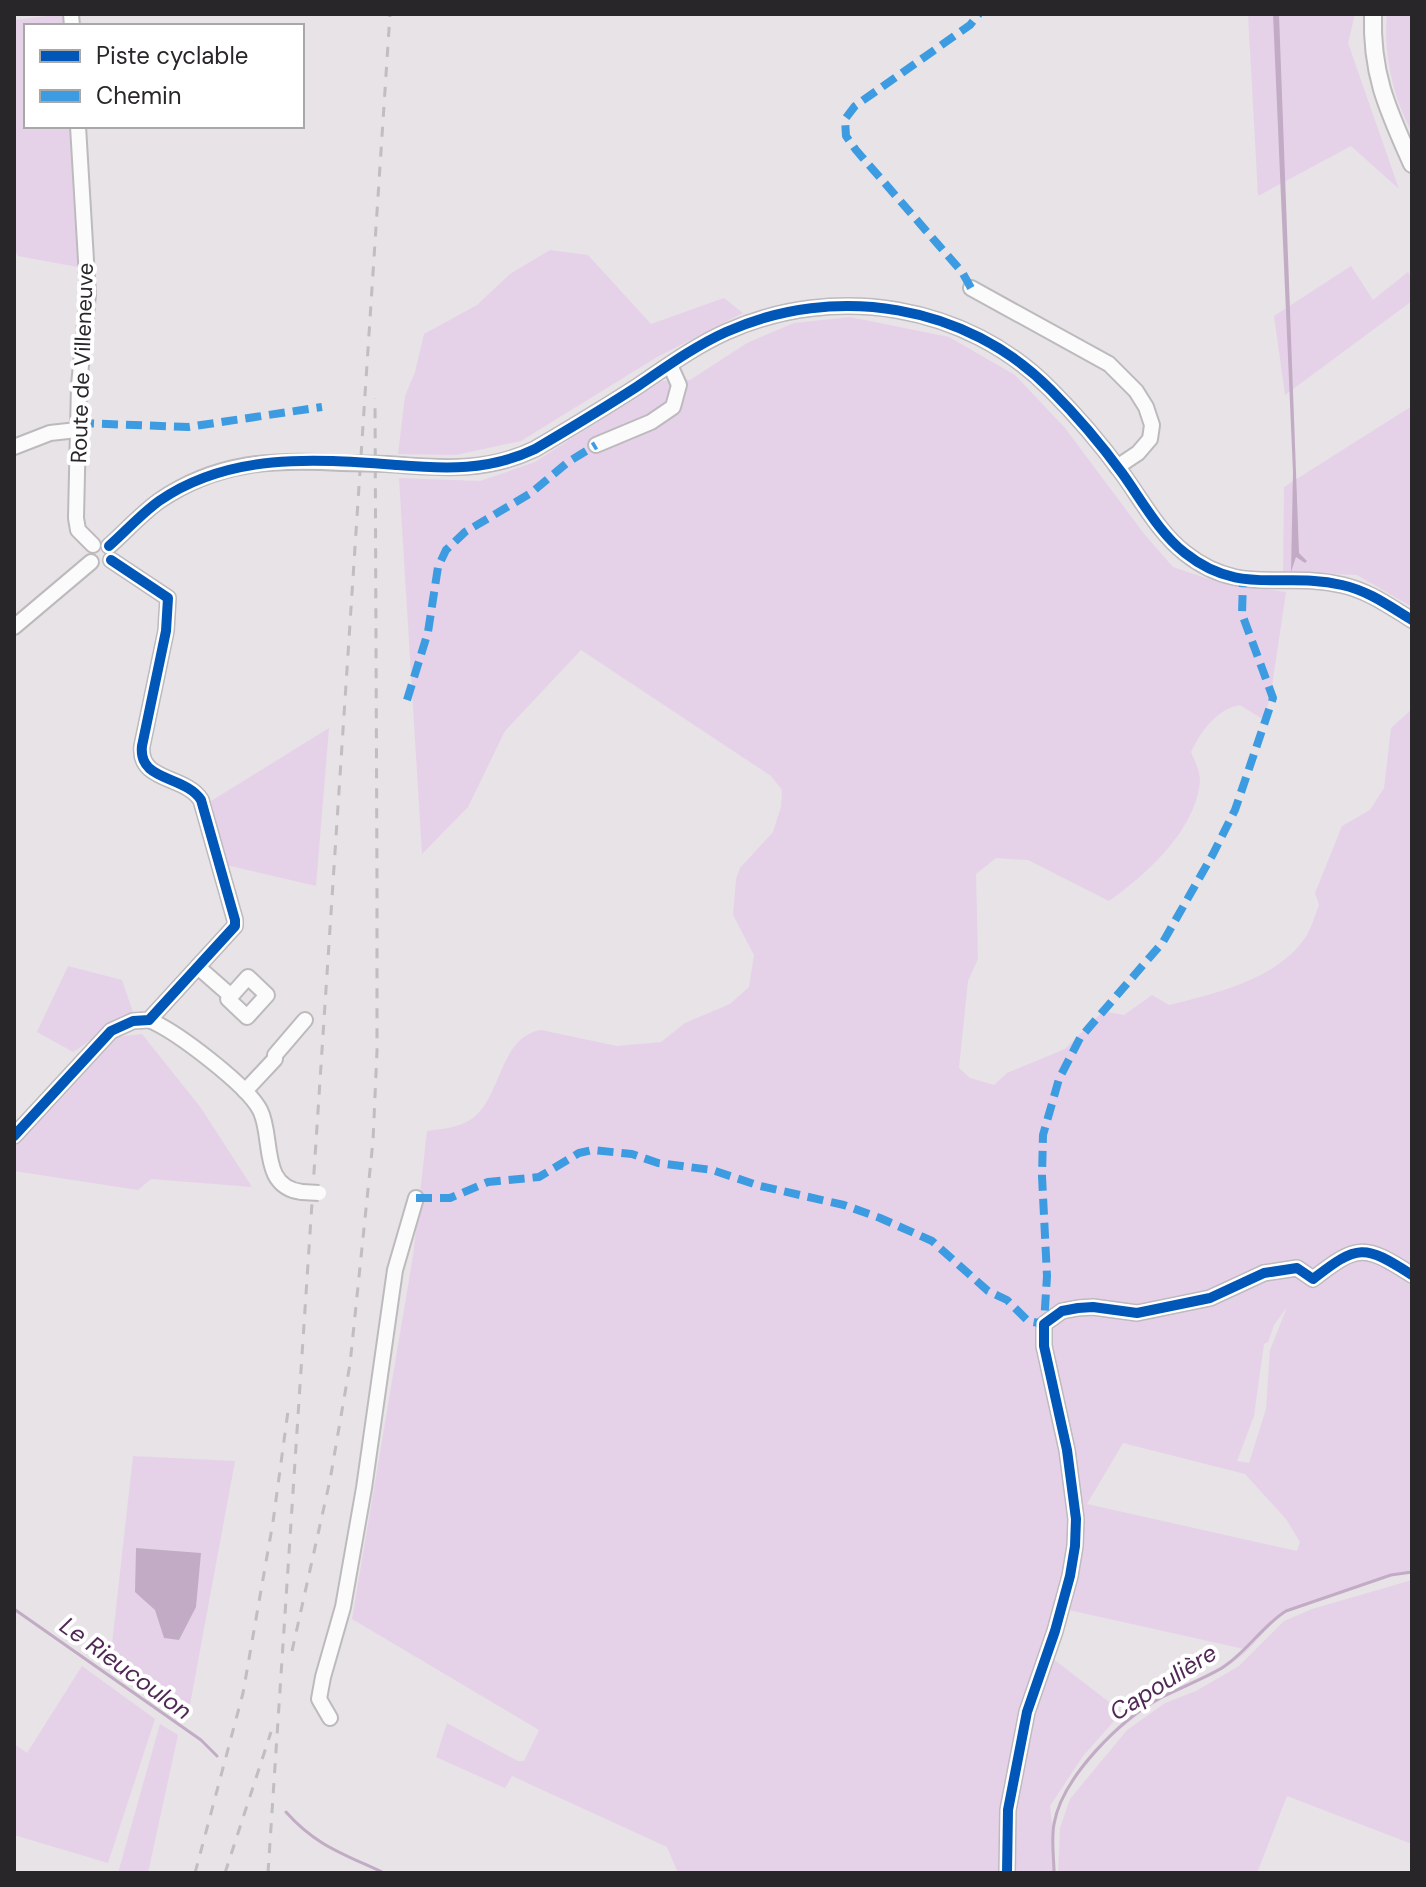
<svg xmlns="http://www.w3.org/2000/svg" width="1426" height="1887" viewBox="0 0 1426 1887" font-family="'DM Sans',sans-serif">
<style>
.green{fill:#e6d2e8;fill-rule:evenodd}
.water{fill:#c2acc5}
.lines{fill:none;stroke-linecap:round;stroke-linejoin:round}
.stream{stroke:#c2acc5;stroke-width:3}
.minor-casing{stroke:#bdbabe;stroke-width:18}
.major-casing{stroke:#bdbabe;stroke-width:20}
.minor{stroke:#fbfbfb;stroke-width:14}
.major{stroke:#fbfbfb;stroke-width:16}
.rail{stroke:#c0bec0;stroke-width:3;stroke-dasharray:10 10;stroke-linecap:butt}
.minor-bridge-casing{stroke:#bdbabe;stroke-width:18;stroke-linecap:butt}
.minor-bridge{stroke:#fbfbfb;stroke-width:14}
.quiet{stroke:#3d9ce1;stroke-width:8;stroke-dasharray:16 8;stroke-linecap:butt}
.cycleway-casing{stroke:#fff;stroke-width:15}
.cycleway{stroke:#0057b8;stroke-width:10}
.labels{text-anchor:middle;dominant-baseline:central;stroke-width:8;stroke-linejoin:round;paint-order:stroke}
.street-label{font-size:22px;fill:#292629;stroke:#fff}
.water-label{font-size:24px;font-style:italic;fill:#502855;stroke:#fff}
</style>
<rect width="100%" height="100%" fill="#e7e3e7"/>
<!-- green -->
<g class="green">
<path d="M65,14L66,26H26V126H73L83,268L18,256L14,249V20Z"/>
<path d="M1248,14H1355L1348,43L1399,189L1351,146L1258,196Z"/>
<path d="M1387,14H1412V132C1393,99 1383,52 1387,14Z"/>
<path d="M550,250L588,255L651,324L724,298L743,313L657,357L521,441L456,455L398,454L405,396L415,372L424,334L477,305L510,274Z"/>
<path d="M1351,266L1373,300L1408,272L1412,279V301L1285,395L1274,316Z"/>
<path d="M850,317L949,337L1015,375L1065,428L1145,535L1173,567L1218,582L1286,592L1271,693L1264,720L1240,705C1217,709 1201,731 1191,752C1195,761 1200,771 1200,781C1196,830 1146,875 1109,901L1028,860L996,858L976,874L978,959L968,981L959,1068L970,1078L994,1085L1007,1073L1065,1049L1103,1011L1124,1015L1152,995L1169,1005C1217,993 1279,979 1307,935C1312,926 1315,915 1319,905L1315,893L1342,826L1370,810L1384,788L1391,728L1412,709V1276L1409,1279L1412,1284V1573L1391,1576L1287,1611C1265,1626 1252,1651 1229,1665C1209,1679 1185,1686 1164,1698C1126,1719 1070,1770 1058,1812C1052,1833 1054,1852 1056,1873H678L667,1847L512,1776L505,1788L436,1757L447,1723L518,1761H524L539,1730L352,1619L413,1256L427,1131C442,1129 457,1128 470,1120C503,1098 498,1037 541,1030L617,1046L661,1042L685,1023L730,1004L749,987L754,955L733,915L736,879L740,868L773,832L781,807L782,790L771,776L581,650L505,731L468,807L422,854L399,478L480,481L535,462L661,381L690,380L747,343L794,323ZM1287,1307L1270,1350L1266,1409L1249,1463L1237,1461L1254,1416L1264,1344L1268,1342L1274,1325ZM1123,1443L1245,1474L1286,1519L1300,1542L1297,1551L1087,1504ZM1064,1609L1244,1649C1220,1671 1191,1680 1163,1695C1113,1722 1067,1770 1052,1825L1050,1806L1083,1756L1122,1712L1052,1658Z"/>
<path d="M1412,406V607L1357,575L1283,572L1284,487Z"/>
<path d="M329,728L316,886L226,865L211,801Z"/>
<path d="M68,966L122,980L134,1015C109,1024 95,1038 73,1052L37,1032Z"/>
<path d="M142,1034L201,1108L252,1187L151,1179L138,1190L14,1171V1146L116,1037Z"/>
<path d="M133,1456L235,1461L187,1721L110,1662Z"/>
<path d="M1412,1580V1844L1287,1796L1257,1873H1058L1060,1828L1070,1799L1127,1730L1165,1703L1196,1691L1239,1666L1284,1621L1312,1609Z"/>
<path d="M82,1666L155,1719L108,1863L14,1835V1744L27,1753Z"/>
<path d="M160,1724L178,1735L148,1873H118Z"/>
</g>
<!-- water -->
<g class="water">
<path d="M1273,14H1279L1299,553L1307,561L1305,563L1296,557L1291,572L1293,472Z"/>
<path d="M136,1548L201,1553L196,1607L179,1640L164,1638L155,1610L135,1592Z"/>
</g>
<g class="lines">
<!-- stream -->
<g class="stream">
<path d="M14,1609L201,1740L217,1756"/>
<path d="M286,1812C316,1846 344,1854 384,1873"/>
<path d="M1054,1873C1054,1857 1051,1840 1054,1824C1062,1777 1121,1719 1162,1697C1182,1687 1203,1679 1222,1668C1247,1652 1262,1626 1286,1611L1391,1575L1412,1572"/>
</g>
<!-- minor casing -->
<g class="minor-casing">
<g id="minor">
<path d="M71,14L72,26"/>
<path d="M78,126L88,294L79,385L76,518L78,530L93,545"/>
<path d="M971,288L1109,364L1136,391L1146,407L1152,425L1150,439L1138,453L1117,467"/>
<path d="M596,445L651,422L673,407L679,385L670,365"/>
<path d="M14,447L50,433L77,430"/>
<path d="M387,464C439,468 486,473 535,449C569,429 604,408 638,386C666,367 695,346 726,332C835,283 967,304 1051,390C1077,416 1100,443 1122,473C1141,499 1159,533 1185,553C1240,597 1284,571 1342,585C1369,591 1389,606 1412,620"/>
<path d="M109,546C126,531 141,514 159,501C217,461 274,459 342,463"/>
<path d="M14,627L91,562"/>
<path d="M198,967L231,996L248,977L267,995L247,1017L228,999L231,996"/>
<path d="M149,1020C176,1031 247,1085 260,1110C274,1137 259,1187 302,1192"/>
<path d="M245,1091L275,1059V1055L305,1020"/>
<path d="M14,1136L111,1031L133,1021L149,1020L235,926V920L201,800C185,775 138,782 142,746L166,631L168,598L111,560"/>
<path d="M330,1718L319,1699L323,1677L343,1607L364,1488L395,1270L416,1198"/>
<path d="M1007,1873L1008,1810L1027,1712L1055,1631L1070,1576L1075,1546L1076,1519L1067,1450L1044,1346V1324L1062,1311L1078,1308L1093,1307L1137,1313L1210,1298L1264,1273L1297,1268L1313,1279C1358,1244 1364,1244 1412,1275"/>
</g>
</g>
<!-- major casing -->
<g class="major-casing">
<path id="major" d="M1373,14C1371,75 1388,110 1412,164"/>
</g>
<!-- minor -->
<use href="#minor" class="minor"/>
<!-- major -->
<use href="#major" class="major"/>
<!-- rail -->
<g class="rail">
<path d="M292,1651L330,1480L350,1364L373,1141L377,1051V880L375,398"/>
<path d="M195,1873L243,1693L273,1522L288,1411"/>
<path d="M225,1873L271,1732"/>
<path d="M268,1873L390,14"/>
</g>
<!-- minor-bridge casing -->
<g class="minor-bridge-casing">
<g id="minor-bridge">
<path d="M342,463L387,464"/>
<path d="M302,1192L319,1193"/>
</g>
</g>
<!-- minor-bridge -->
<use href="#minor-bridge" class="minor-bridge"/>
<!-- quiet -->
<g class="quiet">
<path d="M971,288L962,272L856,150L846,136L845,119L855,106L970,25L979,14"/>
<path d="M78,423L188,427L322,407"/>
<path d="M407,700L428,632L438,567L446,550L465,532L531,493L568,462L596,445"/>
<path d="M416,1198H450L488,1182L539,1177L579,1153L592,1150L632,1154L658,1163L712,1170L760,1186L844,1205L880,1218L932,1241L988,1291L1007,1300L1028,1321L1044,1324L1047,1276L1042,1176L1043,1135L1059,1079L1080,1038L1163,942L1213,854L1235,810L1273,698L1242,614L1243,581"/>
</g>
<!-- cycleway casing -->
<g class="cycleway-casing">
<g id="cycleway">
<path d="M109,546C126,531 141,514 159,501C230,452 315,459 397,465C445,469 489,471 535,449C569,429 604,408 638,386C666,367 695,346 726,332C835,283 967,304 1051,390C1077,416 1100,443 1122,473C1141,499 1159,533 1185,553C1240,597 1284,571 1342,585C1369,591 1389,606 1412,620"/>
<path d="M14,1136L111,1031L133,1021L149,1020L235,926V920L201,800C185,775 138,782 142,746L166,631L168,598L111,560"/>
<path d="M1007,1873L1008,1810L1027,1712L1055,1631L1070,1576L1075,1546L1076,1519L1067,1450L1044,1346V1324L1062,1311L1078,1308L1093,1307L1137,1313L1210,1298L1264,1273L1297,1268L1313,1279C1358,1244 1364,1244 1412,1275"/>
</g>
</g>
<!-- cycleway -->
<use href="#cycleway" class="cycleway"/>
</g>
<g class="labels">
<!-- street labels -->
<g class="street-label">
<text transform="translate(82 363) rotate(-88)">Route de Villeneuve</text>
</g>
<!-- water labels -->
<g class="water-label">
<text transform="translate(126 1668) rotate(36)">Le Rieucoulon</text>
<text transform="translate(1163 1682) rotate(-32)">Capoulière</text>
</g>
</g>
<!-- border -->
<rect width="1426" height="1887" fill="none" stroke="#292629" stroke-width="32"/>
<!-- legend -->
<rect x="24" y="24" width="280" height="104" fill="#ffffff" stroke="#a9a8a9" stroke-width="2"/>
<rect x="40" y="50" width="40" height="12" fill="#0057b8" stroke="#a9a8a9" stroke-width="2"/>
<text x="96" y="64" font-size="24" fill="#292629">Piste cyclable</text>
<rect x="40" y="90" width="40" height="12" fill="#3d9ce1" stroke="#a9a8a9" stroke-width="2"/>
<text x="96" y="104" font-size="24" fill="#292629">Chemin</text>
</svg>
